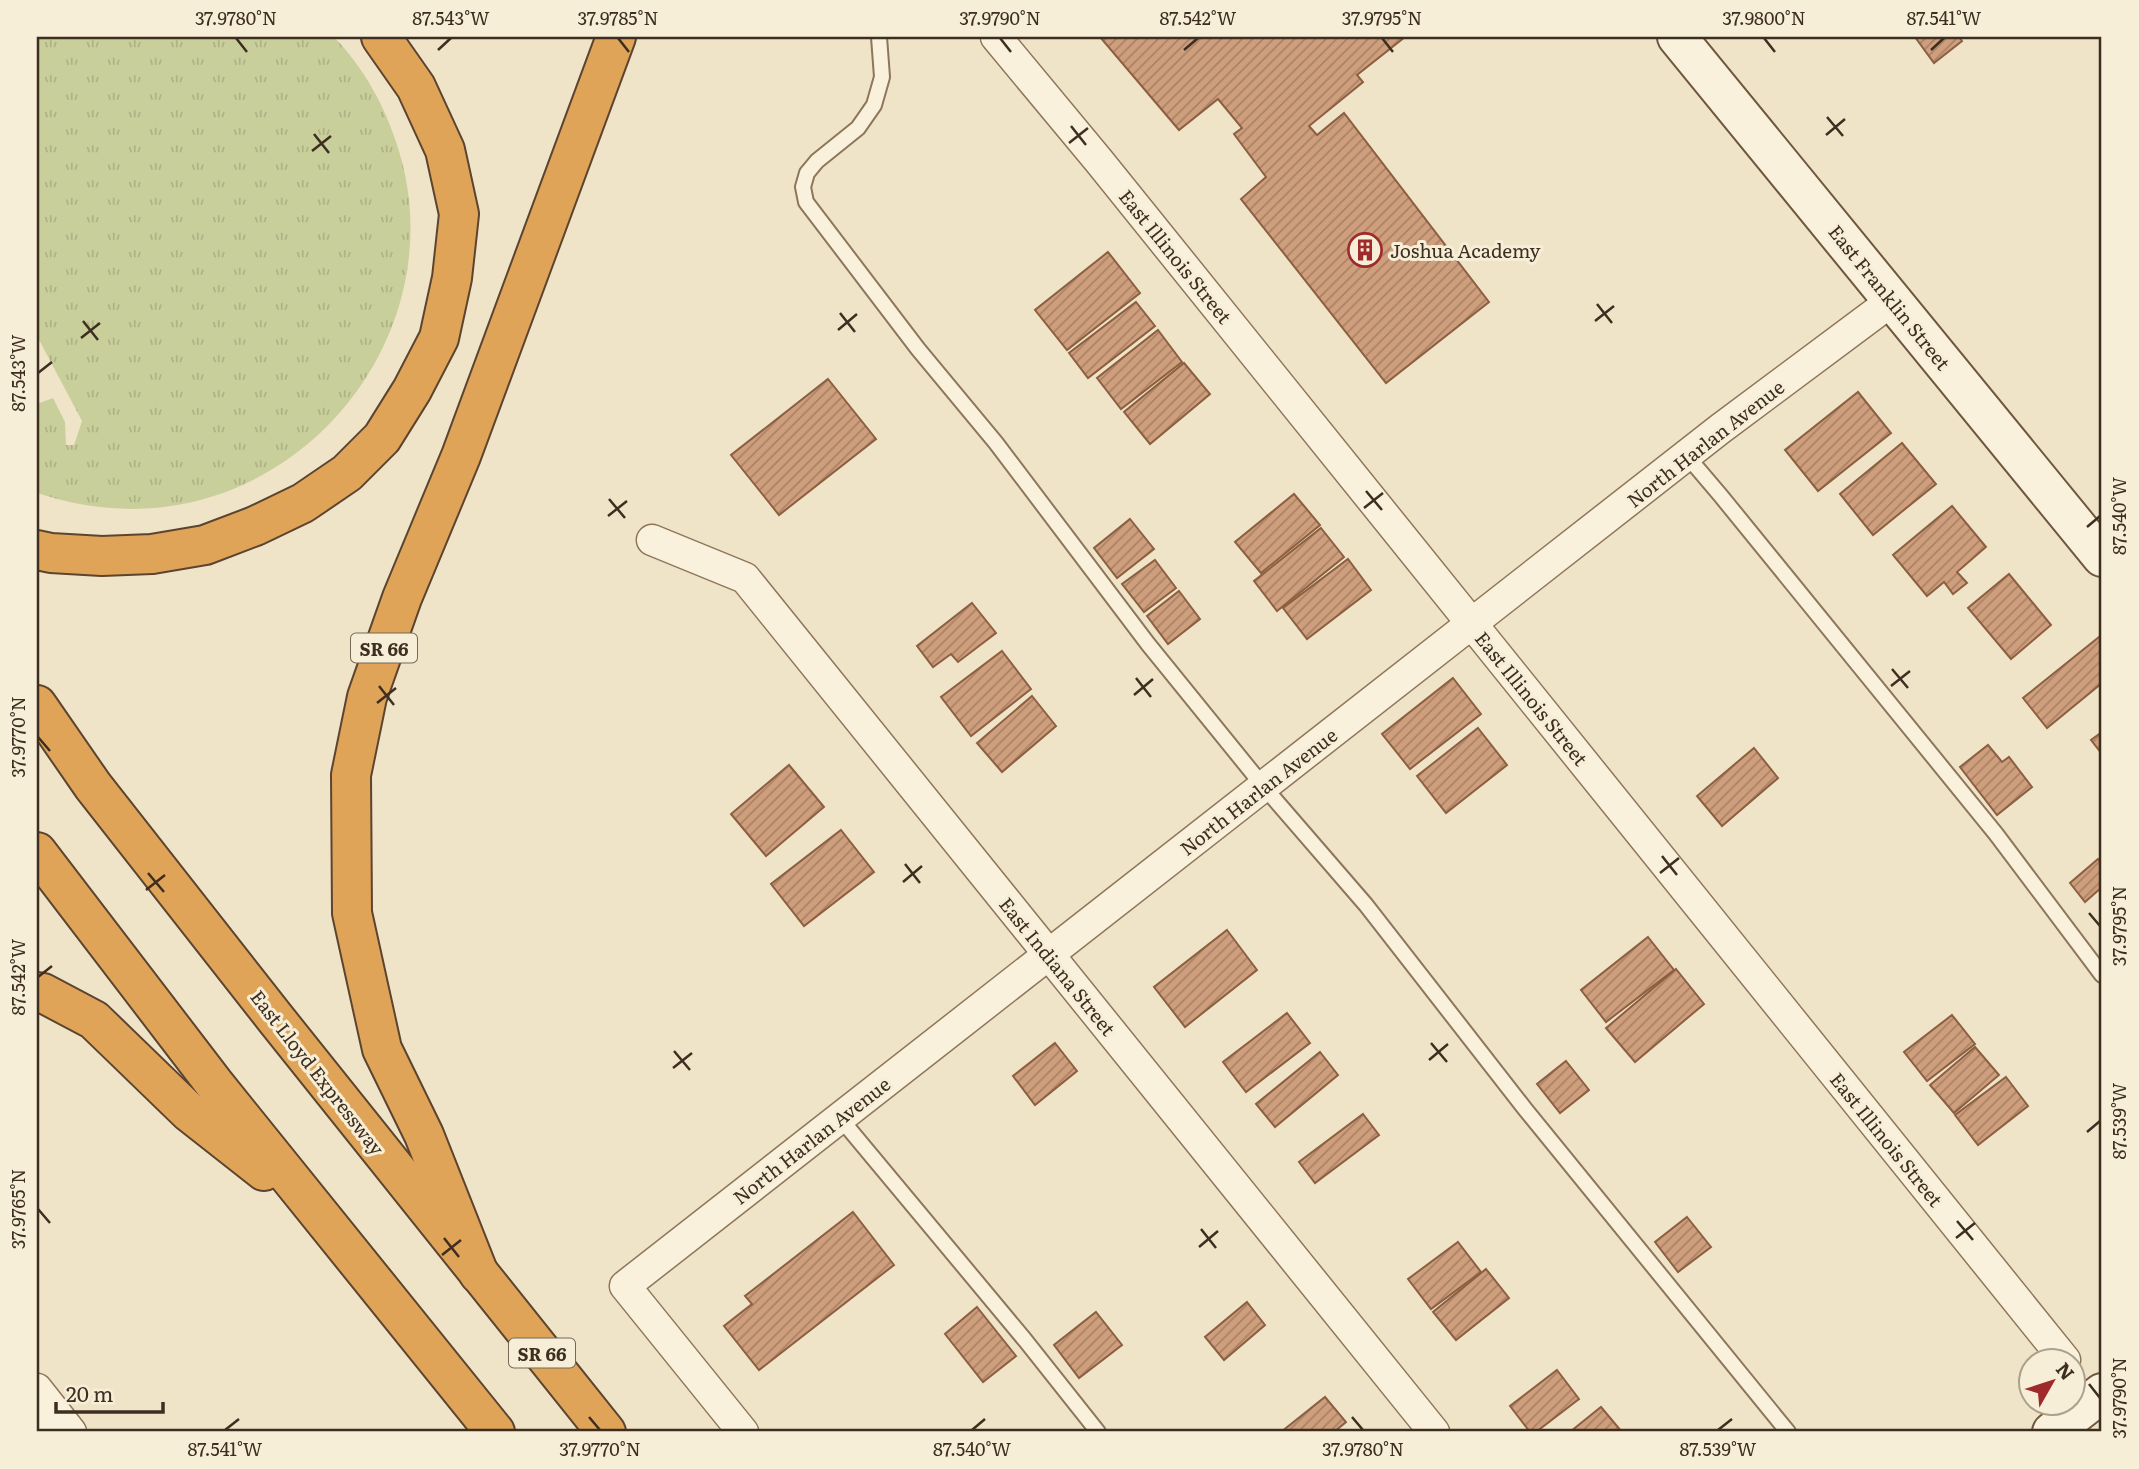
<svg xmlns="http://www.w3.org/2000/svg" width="2139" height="1469" viewBox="0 0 2139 1469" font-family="Literata,serif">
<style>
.grass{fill:url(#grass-tufts)}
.building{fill:url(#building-hatch);stroke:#8d5f41;stroke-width:2}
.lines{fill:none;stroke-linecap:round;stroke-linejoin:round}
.lane-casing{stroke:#8d765c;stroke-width:18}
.street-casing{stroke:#8d765c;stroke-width:33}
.secondary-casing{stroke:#6f573f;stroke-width:42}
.highway-casing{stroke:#5b4430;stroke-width:42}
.lane{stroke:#faf1dc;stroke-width:14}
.street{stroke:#faf1dc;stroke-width:30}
.secondary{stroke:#faf1dc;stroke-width:38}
.highway{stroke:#e0a458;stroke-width:38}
.ticks{fill:none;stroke:#3d2e20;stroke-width:2.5}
.labels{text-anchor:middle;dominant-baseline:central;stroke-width:6;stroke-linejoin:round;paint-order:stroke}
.shield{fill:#f7eed8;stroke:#756857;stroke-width:2}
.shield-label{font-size:18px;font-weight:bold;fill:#3d2e20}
.poi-label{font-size:19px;fill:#3d2e20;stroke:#f7eed8;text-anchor:start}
.street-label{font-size:19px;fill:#3d2e20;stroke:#f7eed8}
.neatline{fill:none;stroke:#3d2e20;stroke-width:2.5}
.ticks-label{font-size:18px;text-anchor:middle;fill:#3d2e20}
</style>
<defs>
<pattern id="grass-tufts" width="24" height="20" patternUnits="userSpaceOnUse" patternTransform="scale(1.75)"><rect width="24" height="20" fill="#c9cf9b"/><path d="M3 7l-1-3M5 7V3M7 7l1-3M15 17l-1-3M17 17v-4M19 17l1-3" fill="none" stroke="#aeb285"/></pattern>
<pattern id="building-hatch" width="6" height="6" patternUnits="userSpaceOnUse" patternTransform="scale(1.75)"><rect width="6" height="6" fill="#cf9f7d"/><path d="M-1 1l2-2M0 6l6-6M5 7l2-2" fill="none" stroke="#a98266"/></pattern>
</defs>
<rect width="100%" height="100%" fill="#f0e4c8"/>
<!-- grass -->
<path class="grass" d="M37,37H334C365,69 386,108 399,151C446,305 344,469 188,503C137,514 85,509 37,493V404L53,398L65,422L66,445H74L82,421L37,336Z"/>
<!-- building -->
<g class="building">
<path d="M1100,37H1405L1357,75L1363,82L1309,126L1317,135L1344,113L1489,302L1386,383L1241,199L1266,177L1234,134L1242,128L1218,99L1179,130Z"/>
<path d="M1915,37H1959L1962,41L1934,63Z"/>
<path d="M1108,252L1140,293L1067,350L1035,310Z"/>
<path d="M1136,302L1155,326L1088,378L1069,353Z"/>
<path d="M1158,330L1182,362L1121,409L1097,378Z"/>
<path d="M1184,363L1210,394L1150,444L1124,412Z"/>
<path d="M828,379L876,439L779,515L731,455Z"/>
<path d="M1858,392L1891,433L1818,491L1785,450Z"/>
<path d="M1902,443L1936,484L1873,535L1840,494Z"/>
<path d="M1294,494L1320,525L1261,573L1235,542Z"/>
<path d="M1952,506L1986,547L1957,572L1967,583L1953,594L1944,582L1927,596L1893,555Z"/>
<path d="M1130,519L1154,549L1117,578L1094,548Z"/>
<path d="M1321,528L1344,557L1277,611L1254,581Z"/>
<path d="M1348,559L1371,590L1307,639L1283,608Z"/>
<path d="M1155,560L1176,588L1144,612L1122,584Z"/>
<path d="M2009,574L2051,625L2011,659L1968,608Z"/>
<path d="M1179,591L1200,619L1168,644L1147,616Z"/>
<path d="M972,603L996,633L958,662L951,654L933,667L917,646Z"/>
<path d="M2099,637L2102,642V683L2047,728L2023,698Z"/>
<path d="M1002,651L1031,689L971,736L941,697Z"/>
<path d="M1453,678L1481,714L1410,769L1382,734Z"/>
<path d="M1032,696L1056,726L1002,772L977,743Z"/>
<path d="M1478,728L1507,765L1446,813L1417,776Z"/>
<path d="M2102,732V754L2091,740Z"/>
<path d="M1988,745L2002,762L2009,757L2032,787L1997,815L1960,767Z"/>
<path d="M1754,748L1778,778L1722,826L1697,796Z"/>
<path d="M789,765L824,807L766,856L731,814Z"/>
<path d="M841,830L874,872L804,926L771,884Z"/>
<path d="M2098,859L2102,864V887L2085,902L2070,883Z"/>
<path d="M1227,930L1257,970L1185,1027L1154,987Z"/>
<path d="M1648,937L1674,970L1606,1022L1581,990Z"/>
<path d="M1676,969L1704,1004L1635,1062L1606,1028Z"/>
<path d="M1287,1013L1310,1043L1246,1092L1223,1062Z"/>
<path d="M1952,1015L1975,1044L1927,1081L1904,1052Z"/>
<path d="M1055,1043L1077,1071L1035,1105L1013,1076Z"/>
<path d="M1975,1047L1999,1075L1954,1113L1930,1085Z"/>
<path d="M1320,1052L1338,1075L1275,1127L1256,1104Z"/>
<path d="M1566,1061L1589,1090L1560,1113L1537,1084Z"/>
<path d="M2006,1077L2028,1106L1978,1145L1955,1115Z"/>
<path d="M1363,1114L1379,1135L1315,1183L1299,1162Z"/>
<path d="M853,1212L894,1265L759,1370L724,1326L752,1304L745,1296Z"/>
<path d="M1687,1217L1711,1247L1678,1272L1655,1242Z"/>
<path d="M1458,1242L1481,1272L1431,1309L1408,1279Z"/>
<path d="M1486,1269L1509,1298L1456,1340L1433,1312Z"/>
<path d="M1247,1302L1265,1325L1224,1360L1205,1337Z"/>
<path d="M977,1307L1016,1356L983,1382L945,1334Z"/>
<path d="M1096,1312L1122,1345L1079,1378L1054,1345Z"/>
<path d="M1557,1370L1579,1399L1536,1432H1530L1510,1406Z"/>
<path d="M1325,1397L1346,1422L1334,1432H1281Z"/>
<path d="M1601,1407L1622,1432H1572L1571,1431Z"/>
</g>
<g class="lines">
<!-- lane casing -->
<g class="lane-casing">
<g id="lane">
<path d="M879,37L882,77L874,105L858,128L817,161L807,173L803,187L806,202L918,349L996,443L1148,644L1264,787L1366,905L1525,1109L1788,1432"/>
<path d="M1687,456L1721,496L1996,834L2102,975"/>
<path d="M840,1118L1025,1340L1098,1432"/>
</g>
</g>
<!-- street casing -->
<g class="street-casing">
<g id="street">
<path d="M996,37L1099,161L2065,1360"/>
<path d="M652,540L745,578L1434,1432"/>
<path d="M37,1389L71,1432"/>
<path d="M37,1431L57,1415"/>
<path d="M743,1432L625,1286L1720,429L1893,300"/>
</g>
</g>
<!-- secondary casing -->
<g class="secondary-casing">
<g id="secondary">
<path d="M1677,37L2102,557"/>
<path d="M2052,1432L2102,1393"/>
</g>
</g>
<!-- highway casing -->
<g class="highway-casing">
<g id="highway">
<path d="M37,550L51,553L102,556L152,554L205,545L255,526L303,503L347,473L382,438L412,390L439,338L452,278L459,214L445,150L416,87L381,37"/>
<path d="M37,705L93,786L275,1018L606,1432"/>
<path d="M37,852L216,1086L495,1432"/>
<path d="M37,992L43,993L94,1020L189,1112L264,1171"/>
<path d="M479,1274L424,1135L382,1049L352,913L351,775L367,697L402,598L461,456L616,37"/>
</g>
</g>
<!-- lane -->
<use href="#lane" class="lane"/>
<!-- street -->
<use href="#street" class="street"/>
<!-- secondary -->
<use href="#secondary" class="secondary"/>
<!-- highway -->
<use href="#highway" class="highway"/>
</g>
<!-- ticks -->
<path class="ticks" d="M236,38L247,52M618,38L629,52M1000,38L1011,52M1382,38L1393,52M1764,38L1775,52M438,50L451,38M1184,50L1198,38M1931,50L1944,38M1827,117L1843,136M1071,126L1086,145M314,134L329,153M1826,135L1845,119M1069,143L1088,128M312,151L331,136M1597,304L1612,323M840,313L855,332M83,321L98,340M1595,321L1614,306M838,330L857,314M81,338L100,323M38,373L52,362M1366,491L1382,510M609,499L625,518M1364,508L1383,493M608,516L627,501M2087,527L2100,516M1892,669L1908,688M1136,678L1151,697M379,686L394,705M1891,686L1910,671M1134,695L1153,679M377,703L396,688M38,737L50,751M1662,856L1677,875M905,864L920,883M148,873L164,892M1660,873L1679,858M903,882L922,866M146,890L165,875M2089,913L2100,926M38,977L52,966M1431,1043L1447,1062M674,1051L690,1070M1429,1060L1448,1044M673,1068L692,1053M2087,1132L2100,1121M38,1209L50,1223M1957,1221L1973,1240M1201,1229L1216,1248M444,1238L459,1257M1956,1238L1975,1223M1199,1247L1218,1231M442,1255L461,1240M2089,1384L2100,1398M589,1417L600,1430M1352,1417L1363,1430M225,1430L239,1419M972,1430L985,1419M1718,1430L1732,1419"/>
<!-- icons -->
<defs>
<g id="building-ring" transform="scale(1.75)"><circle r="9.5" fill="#f7eed8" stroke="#9e2a2b" stroke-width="1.5"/><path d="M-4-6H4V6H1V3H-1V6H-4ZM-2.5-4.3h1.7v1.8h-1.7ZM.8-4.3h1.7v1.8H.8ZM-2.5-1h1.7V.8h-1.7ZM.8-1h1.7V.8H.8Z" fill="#9e2a2b"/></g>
</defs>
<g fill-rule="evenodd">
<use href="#building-ring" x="1365" y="250"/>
</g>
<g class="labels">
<!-- shield labels -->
<g class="shield">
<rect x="351" y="633.5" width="66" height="29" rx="5"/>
<rect x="509" y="1338.5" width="66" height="29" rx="5"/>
</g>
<g class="shield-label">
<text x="384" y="648">SR 66</text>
<text x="542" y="1353">SR 66</text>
</g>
<!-- poi labels -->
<g class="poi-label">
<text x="1390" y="250">Joshua Academy</text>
</g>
<!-- street labels -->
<g class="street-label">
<text transform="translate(1176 256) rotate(51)">East Illinois Street</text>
<text transform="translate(1890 297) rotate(51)">East Franklin Street</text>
<text transform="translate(1705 443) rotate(-38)">North Harlan Avenue</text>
<text transform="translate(1532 698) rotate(51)">East Illinois Street</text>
<text transform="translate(1258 791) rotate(-38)">North Harlan Avenue</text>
<text transform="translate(1058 966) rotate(51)">East Indiana Street</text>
<text transform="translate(318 1072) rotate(52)">East Lloyd Expressway</text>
<text transform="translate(1887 1139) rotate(51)">East Illinois Street</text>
<text transform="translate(811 1140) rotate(-38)">North Harlan Avenue</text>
</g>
</g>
<!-- border -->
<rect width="2139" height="1469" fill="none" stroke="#f7eed8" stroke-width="77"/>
<!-- north arrow -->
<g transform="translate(2052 1382) rotate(51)"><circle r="33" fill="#f7eed8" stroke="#ada18e" stroke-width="2"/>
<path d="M0-5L12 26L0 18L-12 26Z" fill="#9e2a2b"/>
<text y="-10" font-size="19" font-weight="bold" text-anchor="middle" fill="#3d2e20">N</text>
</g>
<!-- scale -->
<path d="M56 1402v10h107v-10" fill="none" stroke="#3d2e20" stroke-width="3.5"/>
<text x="66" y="1402" font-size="21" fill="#3d2e20" stroke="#f7eed8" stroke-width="5" paint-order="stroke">20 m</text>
<rect x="38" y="38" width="2062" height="1392" class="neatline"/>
<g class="ticks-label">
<text x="236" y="25">37.9780°N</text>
<text x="451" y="25">87.543°W</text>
<text x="618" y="25">37.9785°N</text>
<text x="1000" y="25">37.9790°N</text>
<text x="1198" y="25">87.542°W</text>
<text x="1382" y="25">37.9795°N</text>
<text x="1764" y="25">37.9800°N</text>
<text x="1944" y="25">87.541°W</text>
<text transform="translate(19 373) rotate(-90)" y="6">87.543°W</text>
<text transform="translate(2120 516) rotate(-90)" y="6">87.540°W</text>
<text transform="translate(19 737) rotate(-90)" y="6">37.9770°N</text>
<text transform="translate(2120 926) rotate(-90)" y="6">37.9795°N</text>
<text transform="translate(19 977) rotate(-90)" y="6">87.542°W</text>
<text transform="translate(2120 1121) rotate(-90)" y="6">87.539°W</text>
<text transform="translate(19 1209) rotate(-90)" y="6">37.9765°N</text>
<text transform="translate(2120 1398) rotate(-90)" y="6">37.9790°N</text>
<text x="225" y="1456">87.541°W</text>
<text x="600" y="1456">37.9770°N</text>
<text x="972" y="1456">87.540°W</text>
<text x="1363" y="1456">37.9780°N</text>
<text x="1718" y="1456">87.539°W</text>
</g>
</svg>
